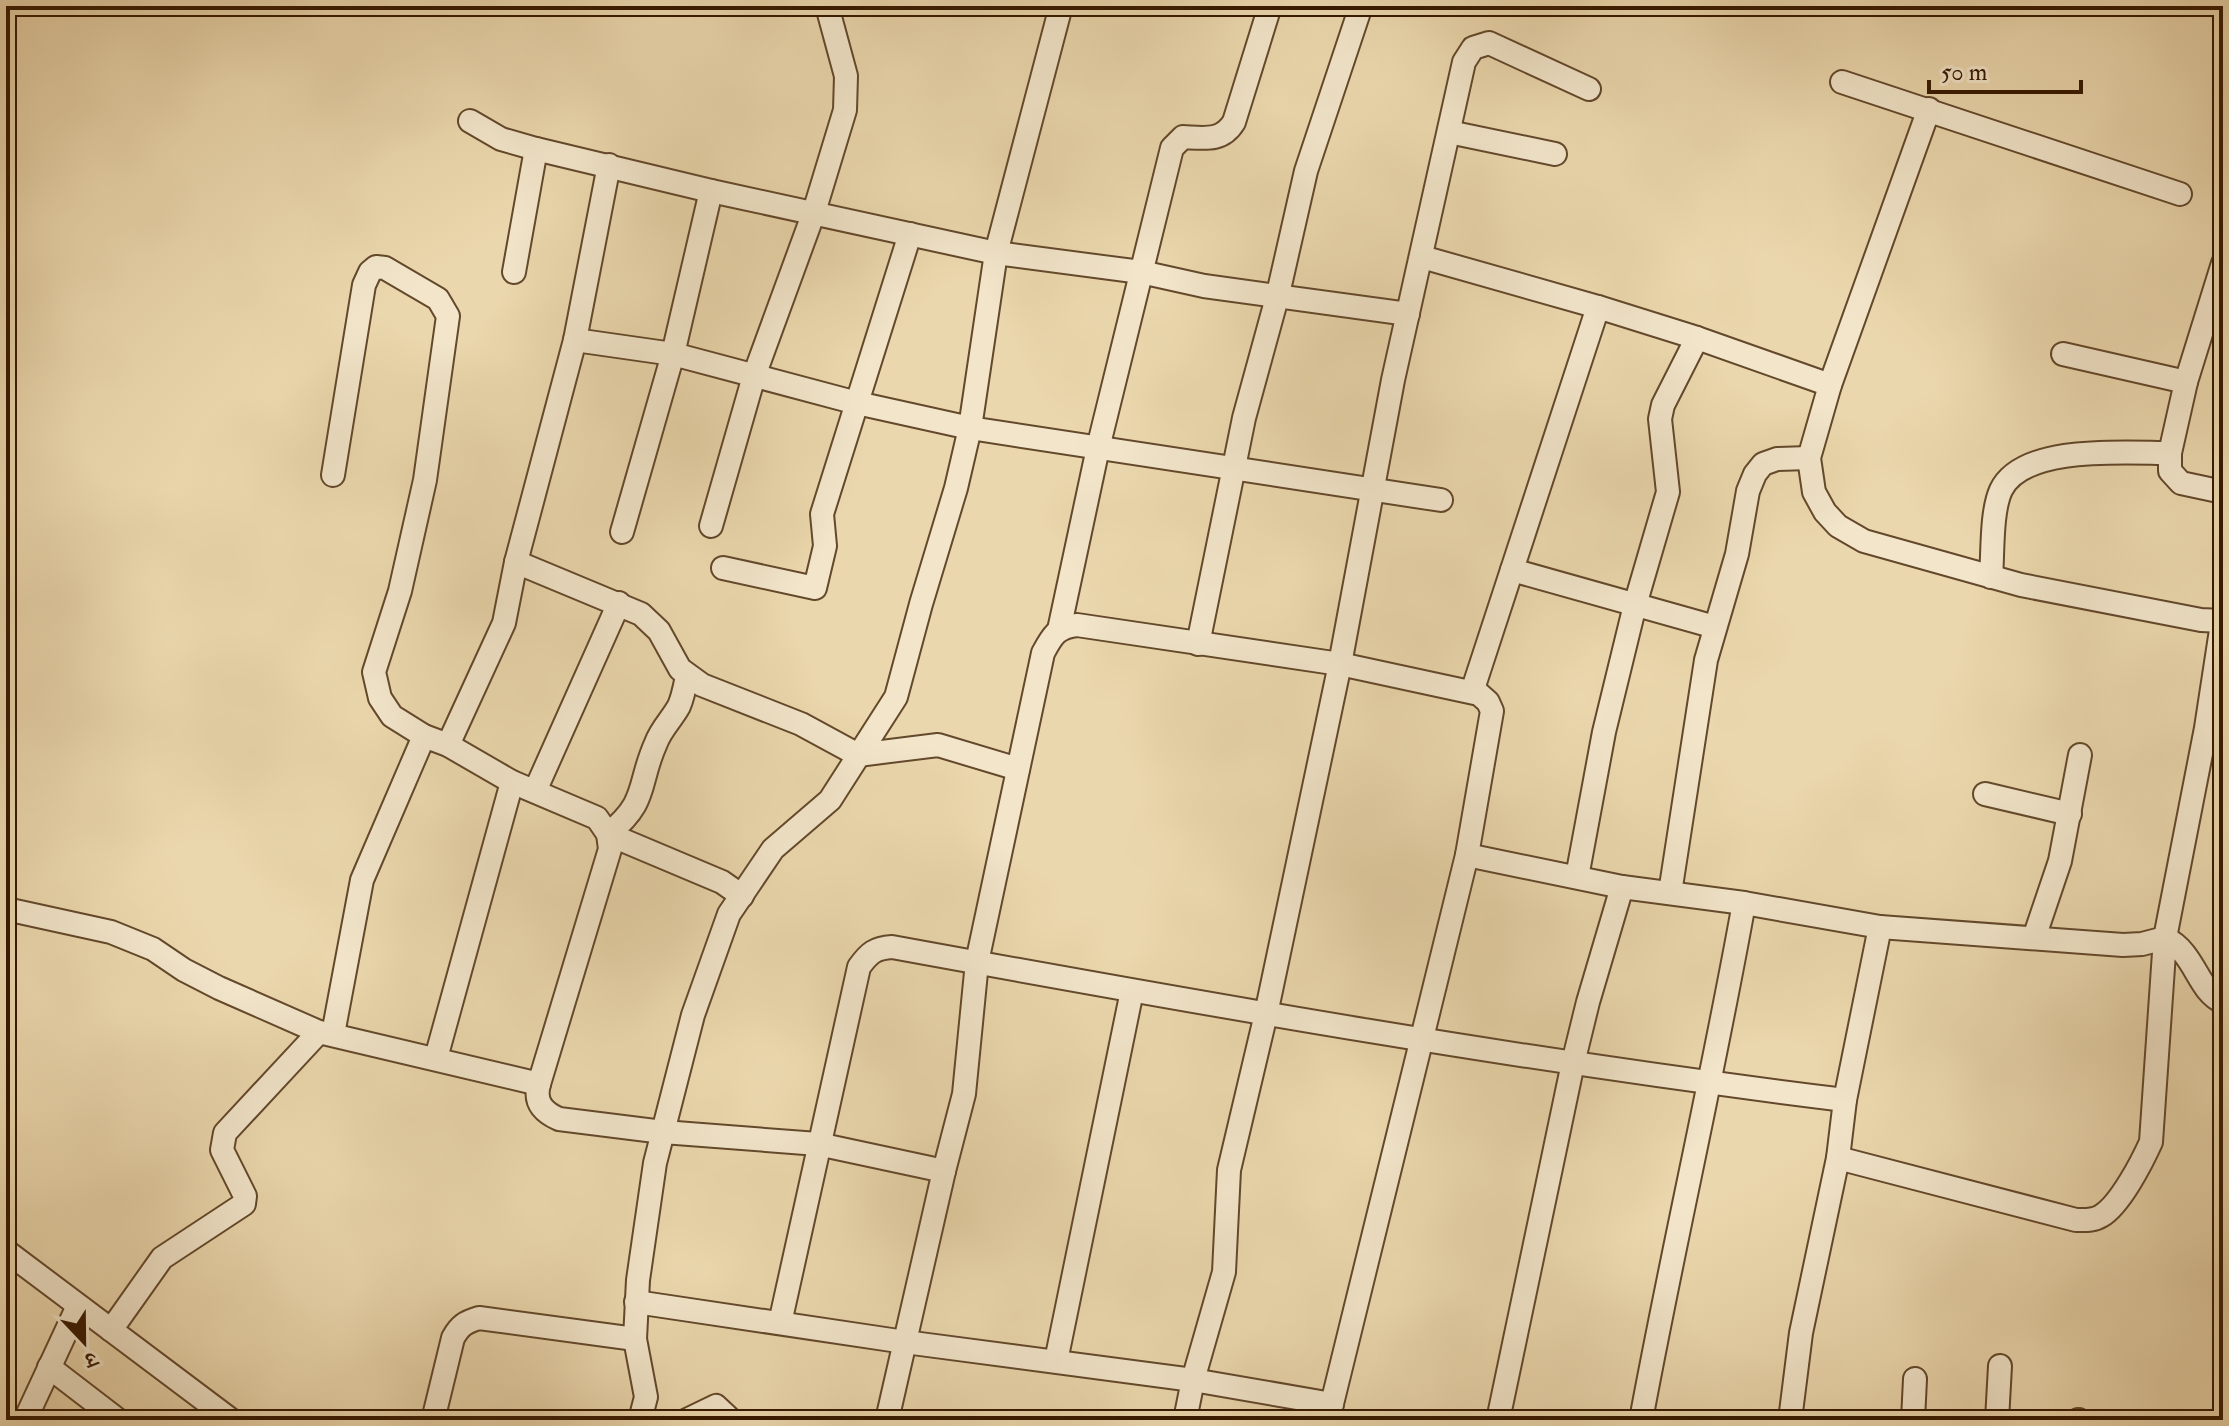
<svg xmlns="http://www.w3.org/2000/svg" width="2229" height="1426" viewBox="0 0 2229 1426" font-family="'IM FELL Double Pica','Noto Serif Devanagari',serif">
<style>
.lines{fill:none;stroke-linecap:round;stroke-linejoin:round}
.street-casing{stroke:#63482b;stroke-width:26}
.street{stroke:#f2e5ca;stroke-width:22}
</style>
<rect width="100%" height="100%" fill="#ebd7ad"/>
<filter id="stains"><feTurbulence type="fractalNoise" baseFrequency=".0025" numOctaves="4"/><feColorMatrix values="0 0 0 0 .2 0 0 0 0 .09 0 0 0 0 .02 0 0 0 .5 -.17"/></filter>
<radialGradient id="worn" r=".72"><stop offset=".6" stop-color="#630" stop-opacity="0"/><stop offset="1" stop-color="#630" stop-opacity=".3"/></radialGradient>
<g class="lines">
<!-- street casing -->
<g class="street-casing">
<g id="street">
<path d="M1842,82L2180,194"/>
<path d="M1929,109L1830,385L1809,458L1814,492L1825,512L1838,526L1864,541L2021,585L2201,620L2223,621"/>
<path d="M470,121L501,139L536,149L711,191L996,253L1141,272L1204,286L1408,314"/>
<path d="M1449,132L1555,154"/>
<path d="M1422,257L1598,307"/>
<path d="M2223,263L2186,382L2170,453V471L2181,483L2223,492"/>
<path d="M514,272L536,149"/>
<path d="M575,340L673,354L857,403L970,428L1441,500"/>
<path d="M2063,354L2186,382"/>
<path d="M333,475L364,285L370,272L376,267L385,268L438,299L448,316L425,480L400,591L374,672L380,698L392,716L424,736L448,745L512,782L597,818L608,834L610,849L539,1084C534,1102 543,1112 559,1119L663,1132L818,1144L944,1171L887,1420"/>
<path d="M711,526L754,376L814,212L845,110L846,76L827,6"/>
<path d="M622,532L673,354L711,191"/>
<path d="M516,562L641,614L659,631L680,669L702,685L801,724L858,755L938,745L1018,769"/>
<path d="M723,568L815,588L825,546L822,514L910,234"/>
<path d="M1512,570L1715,627"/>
<path d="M1991,577C1993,552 1991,512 2001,490C2023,444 2127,453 2170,453"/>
<path d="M1059,630L1098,448L1172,148L1183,137C1204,138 1222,142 1234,122L1270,6"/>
<path d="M1198,644L1244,418L1278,294L1306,171L1361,6"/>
<path d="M1472,692L1598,307L1697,338L1830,385"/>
<path d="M448,745L504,623L516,562L575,340L609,165"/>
<path d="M535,791L619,603"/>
<path d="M1985,794L2070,814"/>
<path d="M608,834C649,801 637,785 656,743C661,729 672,719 679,706C683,697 685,686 687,676"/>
<path d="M608,834L722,882L742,896"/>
<path d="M1467,855L1622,887"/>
<path d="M1577,877L1604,732L1635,605L1668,492L1660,419L1663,405L1697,338"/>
<path d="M1670,893L1706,660L1737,554L1748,491L1755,474L1763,464L1777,459L1809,458"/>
<path d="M6,909L111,932L153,949L184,970L219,988L319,1032L539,1084"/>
<path d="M2034,938L2060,861L2080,755"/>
<path d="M333,1034L362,880L424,736"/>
<path d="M436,1058L512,782"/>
<path d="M1838,1158L2076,1220C2085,1220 2093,1221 2101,1216C2120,1205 2142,1162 2151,1142L2165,938C2196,953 2197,991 2223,1002"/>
<path d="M944,1171L964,1094L977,962L1043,653C1052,636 1057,627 1077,625L1340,664L1479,694L1488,702L1492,711L1467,855L1328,1420"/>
<path d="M6,1251L231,1420"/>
<path d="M636,1302L905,1342L1193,1380L1332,1404"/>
<path d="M780,1323L859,967C869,953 875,948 892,947C1209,1005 1526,1061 1845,1100"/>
<path d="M111,1330L162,1258L244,1204L245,1196L222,1150L225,1133L319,1032"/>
<path d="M1056,1361L1132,991"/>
<path d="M49,1367L118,1420"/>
<path d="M25,1420L78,1306"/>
<path d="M433,1420L453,1338C460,1325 466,1322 479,1318L635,1339"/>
<path d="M640,1420L646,1397L635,1339L638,1280L655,1163L693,1015L729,914L773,849L830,800L896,697L921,604L956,488L970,428L996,253L1061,6"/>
<path d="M687,1420L716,1406L731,1420"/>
<path d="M1185,1420L1193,1380L1224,1272L1229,1170L1266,1014L1340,664L1393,380L1464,62L1473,48L1489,43L1589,89"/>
<path d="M1498,1420L1573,1063L1588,1002L1622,887L1744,903L1880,927L2123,945L2142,944L2165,938L2206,728L2223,617"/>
<path d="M1641,1420C1673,1247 1713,1076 1744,903"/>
<path d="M1790,1420L1801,1333L1838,1158L1845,1100L1880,927"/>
<path d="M1913,1420L1915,1379"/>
<path d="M1997,1420L2000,1366"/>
<path d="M2078,1420H2079"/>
</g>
</g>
<!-- street -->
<use href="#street" class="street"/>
</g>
<!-- margin -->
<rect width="2229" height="1426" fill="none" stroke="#ebd7ad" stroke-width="32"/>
<rect x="8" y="8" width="2213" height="1410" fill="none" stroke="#361900" stroke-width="4"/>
<rect x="16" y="16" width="2197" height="1394" fill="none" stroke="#361900" stroke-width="2"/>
<!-- north arrow -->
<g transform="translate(84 1342) rotate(158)" stroke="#f2e5ca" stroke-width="6" paint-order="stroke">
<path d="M0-6L14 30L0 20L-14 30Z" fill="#361900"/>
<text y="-12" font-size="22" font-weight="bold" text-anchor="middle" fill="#361900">उ</text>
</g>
<!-- scale -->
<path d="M1929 80v12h152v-12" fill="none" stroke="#361900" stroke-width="4"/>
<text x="1941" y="80" font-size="24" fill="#361900" stroke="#f2e5ca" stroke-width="6" paint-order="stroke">50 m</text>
<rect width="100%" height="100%" filter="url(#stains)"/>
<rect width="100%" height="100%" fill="url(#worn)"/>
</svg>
